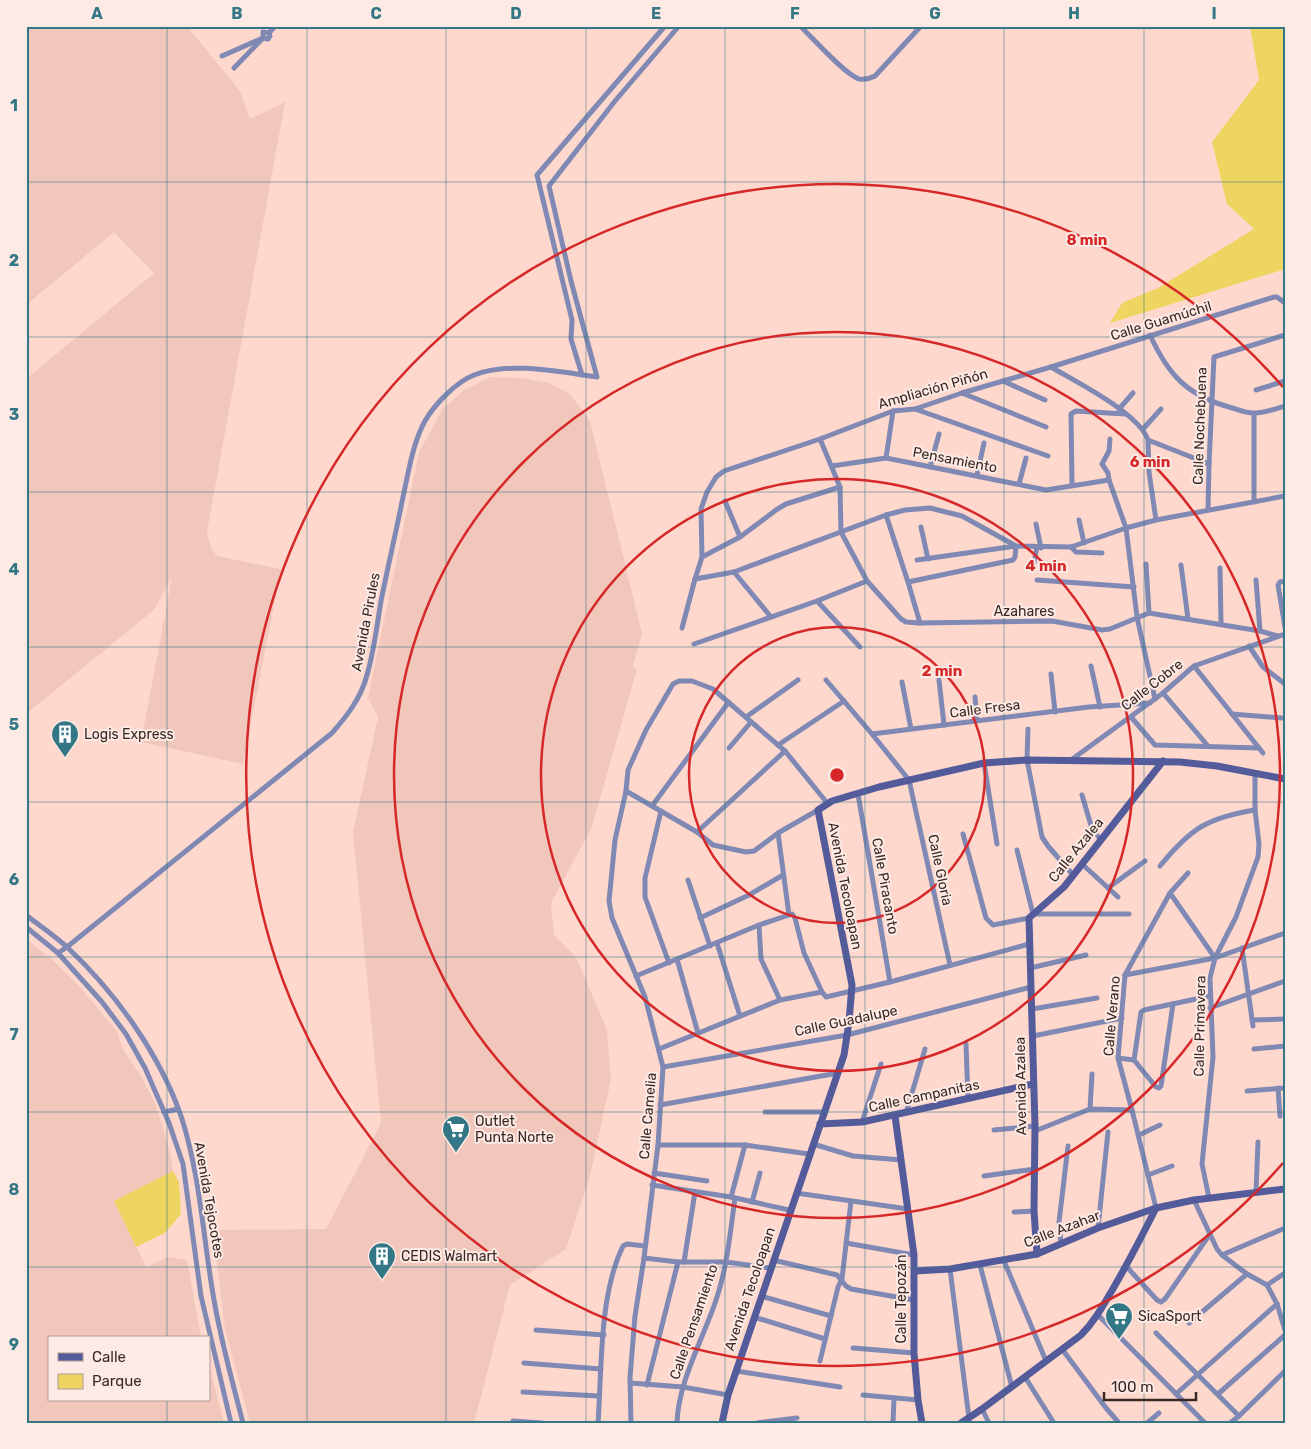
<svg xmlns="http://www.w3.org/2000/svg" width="1311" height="1449" viewBox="0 0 1311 1449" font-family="Rubik,sans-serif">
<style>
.built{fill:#f2c7bb}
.green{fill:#eed460}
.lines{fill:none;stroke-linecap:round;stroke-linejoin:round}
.street{stroke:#8088b4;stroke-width:5}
.secondary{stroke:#535b9b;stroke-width:7}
.grid{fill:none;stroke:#337787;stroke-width:1;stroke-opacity:0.55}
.ring{fill:none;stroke:#d62828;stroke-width:2.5}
.labels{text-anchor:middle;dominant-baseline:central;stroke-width:4;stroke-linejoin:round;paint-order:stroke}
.street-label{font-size:14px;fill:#392823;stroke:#fdeae5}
.poi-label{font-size:14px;fill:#392823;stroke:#fdeae5;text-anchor:start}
.centre{fill:#d62828;stroke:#fdeae5;stroke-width:2.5}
.ring-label{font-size:15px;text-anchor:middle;font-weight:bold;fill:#d62828;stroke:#fdeae5;stroke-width:4;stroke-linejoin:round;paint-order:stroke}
.neatline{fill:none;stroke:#337787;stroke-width:2}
.grid-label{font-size:16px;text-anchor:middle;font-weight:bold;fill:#337787}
</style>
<rect width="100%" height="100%" fill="#fed8cd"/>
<!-- built -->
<g class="built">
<path d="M26,26H187L240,91L250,119L285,102L207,532L211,548L217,556L281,569L243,764L141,742L172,577L154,610L26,714V379L154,273L114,232L26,305Z"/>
<path d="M491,377L521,378L549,383L570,394L590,421L642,633L633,666L637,669L592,827L551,903L554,935L576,957L607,1030L611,1079L590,1176L566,1249L510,1285L474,1423H250L225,1329L213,1230L326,1229L381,1123L353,832L378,717L368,698L419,452L442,410L464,390Z"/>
<path d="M26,939L54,961L80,987L118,1033L122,1048L142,1078L156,1105L171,1156L173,1171L114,1201L146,1267L168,1257L187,1260L201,1338H49V1400H209V1365L224,1423H26Z"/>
</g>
<!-- green -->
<g class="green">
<path d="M1250,26H1285V269L1110,323L1122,303L1158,288L1254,229L1227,204L1212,142L1259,80Z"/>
<path d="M173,1171L179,1182L181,1214L165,1233L136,1247L114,1201Z"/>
</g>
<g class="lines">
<!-- street -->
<g class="street">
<path d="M800,26C813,38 845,75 859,79C865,80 869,79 875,76L921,26"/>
<path d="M222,56L263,38L268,39L270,36L269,33L275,26"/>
<path d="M234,68L263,38V32L269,33"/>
<path d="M1150,335C1168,374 1186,395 1229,407C1237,409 1247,414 1255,413C1264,413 1275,409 1285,406"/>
<path d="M1051,367C1076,382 1139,413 1148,440L1209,464"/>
<path d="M582,375L571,339L572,320L537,175L665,26"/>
<path d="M1003,381L1045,400"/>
<path d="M1256,390L1285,381"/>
<path d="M962,393L1046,427"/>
<path d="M915,409L1048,456"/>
<path d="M1119,409L1133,393"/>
<path d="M1254,414V502"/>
<path d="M1143,429L1161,409"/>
<path d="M1110,439L1109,451L1102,464L1108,473L1109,480L1126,528L1137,617L1155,699"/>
<path d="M1148,440L1149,472L1156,520"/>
<path d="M886,458L893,411"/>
<path d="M832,466L886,458L1046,490L1109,480"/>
<path d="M930,467L939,434"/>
<path d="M977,475L984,443"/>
<path d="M1019,484L1026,458"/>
<path d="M1072,485L1071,414L1076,411L1125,414"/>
<path d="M725,501L740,537"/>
<path d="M1208,510L1209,464L1214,357L1285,335"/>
<path d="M886,515L908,582L920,623"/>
<path d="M1079,520L1084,543"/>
<path d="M1036,524L1041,548"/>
<path d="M921,527L928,559"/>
<path d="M1071,547L1076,552L1102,553"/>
<path d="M702,557L740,537L776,510L786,504L840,487"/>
<path d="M1146,564L1149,613"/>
<path d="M1181,565L1188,619"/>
<path d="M1033,567L1037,547"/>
<path d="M1220,568L1221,624"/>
<path d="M734,572L771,617"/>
<path d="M695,579L734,572L886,515L905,510L930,508L962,516L1016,546L1071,547L1126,528L1156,520L1285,496"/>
<path d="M1037,580L1134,587"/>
<path d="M1256,580L1260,631"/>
<path d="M1285,581L1280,582L1278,585L1285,627"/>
<path d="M908,582L1013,560L1015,557L1016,546L917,560"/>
<path d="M817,601L860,647"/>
<path d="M682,628L695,579L702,557L701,509L707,492L716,477L724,471L820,439"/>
<path d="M1278,636L1260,631L1149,613L1110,629L1102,630L1052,621L920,623L906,622L901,619L867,581L841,532L840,487L820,439L893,411L915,409L962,393L1051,367L1274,297H1277L1285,303"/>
<path d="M694,644L817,601L867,581"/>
<path d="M1249,646L1263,667L1285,684"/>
<path d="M1091,666L1100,707"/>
<path d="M1194,666L1263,753"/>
<path d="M1051,674L1055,712"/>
<path d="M826,680L872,734L909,780L950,965"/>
<path d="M939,680L944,725"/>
<path d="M902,682L911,729"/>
<path d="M1163,693L1208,746"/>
<path d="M975,697L977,721"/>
<path d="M1232,714L1282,718"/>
<path d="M746,717L798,680"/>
<path d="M1131,717L1155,745L1258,748"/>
<path d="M1028,729L1027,760L1042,837L1048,846L1073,875"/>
<path d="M872,734L1089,707L1150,703"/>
<path d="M778,745L844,701"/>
<path d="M729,748L751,722"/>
<path d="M1071,760L1163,693L1194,666L1285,634"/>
<path d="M984,763L997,844"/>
<path d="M626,791L697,832L713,845L746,852L754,851L778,833L818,810"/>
<path d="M858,794L890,982"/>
<path d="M1082,795L1092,829L1101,840"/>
<path d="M652,806L728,703"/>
<path d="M661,811L645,878V897L669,963"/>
<path d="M697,832L785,751"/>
<path d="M778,833L789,915L792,914L795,918L804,953L822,992L826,997L890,982L1029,944"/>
<path d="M963,834L986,918L993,925L1029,918"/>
<path d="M1017,850L1033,914H1129"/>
<path d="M1082,864L1118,897"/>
<path d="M1160,866C1191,828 1207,818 1255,810"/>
<path d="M688,880L710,946"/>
<path d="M1108,888L1145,861"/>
<path d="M1170,893L1215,958"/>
<path d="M26,915C40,926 55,936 68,948C116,993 161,1056 182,1119C200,1176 203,1236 213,1294C220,1338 232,1380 243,1423"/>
<path d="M700,918L749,895L783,875"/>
<path d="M759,925L761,959L780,1000"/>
<path d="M26,927L58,953L102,1002L126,1034L145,1068L169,1123L183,1164L201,1296L231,1423"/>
<path d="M717,943L740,1016"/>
<path d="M1242,948L1253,1026"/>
<path d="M58,953L67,947L332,733C347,716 361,698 367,675C374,651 377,625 381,601C388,566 396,532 403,497C408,474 413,442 425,421C434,405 456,382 474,375C510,361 560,372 597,377L571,281L549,186L615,101L679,26"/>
<path d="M677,959L698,1033"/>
<path d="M1030,968L1086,955"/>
<path d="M1125,975L1215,958L1285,933"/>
<path d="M636,976L759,925L789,915"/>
<path d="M1210,1008L1285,981"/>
<path d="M1032,1009L1097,998"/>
<path d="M1252,1020L1285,1019"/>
<path d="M1033,1036L1122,1018"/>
<path d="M966,1044L968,1099"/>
<path d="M659,1049L780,1000L822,992"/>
<path d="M1254,1049L1285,1046"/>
<path d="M1118,1058L1134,1060L1156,1087L1159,1088L1161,1086L1173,1004"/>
<path d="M1134,1060L1141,1012L1144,1010L1210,996"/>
<path d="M663,1067L847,1035L1031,987"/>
<path d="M1278,1088L1280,1116"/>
<path d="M1247,1091L1285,1088"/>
<path d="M660,1105L838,1073"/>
<path d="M1090,1109L1092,1074"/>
<path d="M164,1112L178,1109"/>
<path d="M765,1112H824"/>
<path d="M906,1113L925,1049"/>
<path d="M862,1122L881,1064"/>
<path d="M994,1130L1035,1126"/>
<path d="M1035,1131L1090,1109L1132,1110"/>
<path d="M1139,1135L1160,1125"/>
<path d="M813,1144L853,1156L901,1160"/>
<path d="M658,1145H745L809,1154"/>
<path d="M654,1173L707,1181"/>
<path d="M1148,1175L1172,1166"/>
<path d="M984,1176L1035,1169"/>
<path d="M652,1185L731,1197L789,1210"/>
<path d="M1256,1192L1258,1142"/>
<path d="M796,1193L908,1209"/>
<path d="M731,1197L745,1145"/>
<path d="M1209,1198L1202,1164L1213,1057L1210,978L1215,958L1236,917L1258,857L1259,844L1255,810V773"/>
<path d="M1194,1200L1217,1249L1222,1255L1247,1274L1267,1285L1277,1304L1285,1330"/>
<path d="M752,1202L760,1173"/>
<path d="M1156,1208L1132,1110L1118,1058L1125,975L1170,893L1188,873"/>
<path d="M1014,1212L1034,1211"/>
<path d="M1098,1228L1108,1132"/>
<path d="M846,1243L914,1255"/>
<path d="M1061,1244L1059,1222L1068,1146"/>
<path d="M1222,1255L1285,1228"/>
<path d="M644,1258L678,1262H726L770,1268"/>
<path d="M773,1260L837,1275L846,1286L851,1289L914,1300"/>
<path d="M1004,1261L1046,1361"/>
<path d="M684,1262L695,1192"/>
<path d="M980,1265L1012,1387"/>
<path d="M1126,1266L1157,1300L1161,1302L1165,1299L1210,1234"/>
<path d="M950,1269L969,1418"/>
<path d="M1267,1285L1285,1273"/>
<path d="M761,1296L831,1316"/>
<path d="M1098,1315L1205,1423"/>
<path d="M754,1317L825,1339"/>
<path d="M1189,1323L1247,1274"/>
<path d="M536,1330L604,1335"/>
<path d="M1156,1333L1239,1416"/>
<path d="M853,1348L914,1353"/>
<path d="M1062,1349L1106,1408L1119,1423"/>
<path d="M820,1361L838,1287L842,1279L851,1201"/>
<path d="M524,1363L601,1369"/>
<path d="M736,1371L840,1387"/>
<path d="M1025,1377L1054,1423"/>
<path d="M630,1383L683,1387L728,1395"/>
<path d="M647,1385L678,1262"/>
<path d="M523,1392L599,1396"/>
<path d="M1176,1394L1277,1304"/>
<path d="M1218,1394L1285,1335"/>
<path d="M863,1395L918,1400"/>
<path d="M982,1409L989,1423"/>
<path d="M513,1421L542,1423"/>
<path d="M598,1423C602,1367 599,1295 623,1246L627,1244L645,1246"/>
<path d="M631,1423L630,1377L635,1316L644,1258L658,1145L663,1067L645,997L612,918L609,901L615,840L626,791L628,770L646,730L673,684L679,681H692L713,689L785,751L828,804"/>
<path d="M677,1423C678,1383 702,1341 715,1303C727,1269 730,1234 735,1198"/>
<path d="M757,1423L797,1418"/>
<path d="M893,1423L894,1398"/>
<path d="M1147,1423L1159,1413"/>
<path d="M1230,1423L1239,1416L1285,1371"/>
</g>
<!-- secondary -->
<g class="secondary">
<path d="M895,1116L914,1255V1353L918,1400L922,1423"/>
<path d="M820,1124L862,1122L1033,1084"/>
<path d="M1037,1254L1034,1211L1035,1126L1029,918L1064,887L1163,761"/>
<path d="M915,1271L950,1269L1037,1254L1098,1228L1156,1208L1194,1200L1285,1189"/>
<path d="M722,1423L728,1395L844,1055L849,1022L852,985L818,810L832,801L879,787L984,763L1027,760L1180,762L1217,766L1285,779"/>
<path d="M961,1423L982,1409L1081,1335C1095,1321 1104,1304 1114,1287C1129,1261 1143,1234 1156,1208"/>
</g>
</g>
<!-- grid -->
<path class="grid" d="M167,26V1338M307,26V1423M446,26V1423M586,26V1423M725,26V1423M865,26V1423M1004,26V1423M1144,26V1423M26,182H1285M26,337H1285M26,492H1285M26,647H1285M26,802H1285M26,957H1285M26,1112H1285M26,1267H1285M167,1400V1423"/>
<!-- distance rings -->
<g class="ring">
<circle cx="837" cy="775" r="148"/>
<circle cx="837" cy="775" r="296"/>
<circle cx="837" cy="775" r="443"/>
<path d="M1283 1163A591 591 0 1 1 1283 387"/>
</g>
<!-- icons -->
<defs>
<g id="building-pin" transform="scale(1.4375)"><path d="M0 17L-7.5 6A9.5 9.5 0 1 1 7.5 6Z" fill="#337787" stroke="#fdeae5"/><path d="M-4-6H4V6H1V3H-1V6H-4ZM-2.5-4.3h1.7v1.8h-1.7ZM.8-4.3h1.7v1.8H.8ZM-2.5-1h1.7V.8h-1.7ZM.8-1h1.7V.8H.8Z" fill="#fff"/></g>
<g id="supermarket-pin" transform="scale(1.4375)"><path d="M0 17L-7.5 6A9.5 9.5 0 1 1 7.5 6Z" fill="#337787" stroke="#fdeae5"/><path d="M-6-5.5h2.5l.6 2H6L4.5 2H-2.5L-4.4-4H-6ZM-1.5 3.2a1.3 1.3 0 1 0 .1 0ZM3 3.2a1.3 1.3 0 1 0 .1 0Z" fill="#fff"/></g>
</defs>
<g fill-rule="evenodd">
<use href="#building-pin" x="65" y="734"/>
<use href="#supermarket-pin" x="456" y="1129"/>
<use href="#building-pin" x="382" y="1256"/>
<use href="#supermarket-pin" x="1119" y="1316"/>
</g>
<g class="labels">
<!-- street labels -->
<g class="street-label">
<text transform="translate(1161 321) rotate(-17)">Calle Guamúchil</text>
<text transform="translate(933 389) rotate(-16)">Ampliación Piñón</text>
<text transform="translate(1200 426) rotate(-88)">Calle Nochebuena</text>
<text transform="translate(955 460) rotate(11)">Pensamiento</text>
<text x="1024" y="611">Azahares</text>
<text transform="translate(366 622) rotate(-79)">Avenida Pirules</text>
<text transform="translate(1152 685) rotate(-38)">Calle Cobre</text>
<text transform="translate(985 709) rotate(-7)">Calle Fresa</text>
<text transform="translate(1076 850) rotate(-51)">Calle Azalea</text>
<text transform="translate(940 870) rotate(78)">Calle Gloria</text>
<text transform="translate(845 886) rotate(79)">Avenida Tecoloapan</text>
<text transform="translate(885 886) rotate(80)">Calle Piracanto</text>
<text transform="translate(1112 1016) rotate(-85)">Calle Verano</text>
<text transform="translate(846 1021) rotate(-12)">Calle Guadalupe</text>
<text transform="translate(1200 1026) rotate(-89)">Calle Primavera</text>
<text transform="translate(1021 1086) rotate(-91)">Avenida Azalea</text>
<text transform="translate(924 1096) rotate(-12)">Calle Campanitas</text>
<text transform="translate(648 1116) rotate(-85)">Calle Camelia</text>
<text transform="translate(209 1200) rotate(80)">Avenida Tejocotes</text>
<text transform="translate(1062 1229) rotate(-21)">Calle Azahar</text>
<text transform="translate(750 1289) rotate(-71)">Avenida Tecoloapan</text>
<text transform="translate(901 1299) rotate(-90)">Calle Tepozán</text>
<text transform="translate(694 1322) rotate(-71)">Calle Pensamiento</text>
</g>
<!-- poi labels -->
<g class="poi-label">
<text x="84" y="734">Logis Express</text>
<text x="475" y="1121">Outlet<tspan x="475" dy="16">Punta Norte</tspan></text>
<text x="401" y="1256">CEDIS Walmart</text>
<text x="1138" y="1316">SicaSport</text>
</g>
</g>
<circle cx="837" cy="775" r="8" class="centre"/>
<g class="ring-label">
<text x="1087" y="245">8 min</text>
<text x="1150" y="467">6 min</text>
<text x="1046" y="571">4 min</text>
<text x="942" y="676">2 min</text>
</g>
<!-- border -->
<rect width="1311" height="1449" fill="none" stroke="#fdeae5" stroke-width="55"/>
<!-- legend -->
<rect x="48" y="1336" width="162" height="65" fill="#fdeae5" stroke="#af9c97"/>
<rect x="58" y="1353" width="25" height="8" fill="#535b9b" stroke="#af9c97"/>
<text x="92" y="1362" font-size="15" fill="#392823">Calle</text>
<rect x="58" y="1374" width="25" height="15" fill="#eed460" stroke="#af9c97"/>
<text x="92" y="1386" font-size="15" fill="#392823">Parque</text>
<!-- scale -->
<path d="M1104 1392v8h92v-8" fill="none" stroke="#392823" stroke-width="2.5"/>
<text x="1111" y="1392" font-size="15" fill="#392823" stroke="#fdeae5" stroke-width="4" paint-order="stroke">100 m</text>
<rect x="28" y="28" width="1256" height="1394" class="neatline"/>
<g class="grid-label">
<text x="97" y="19">A</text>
<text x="237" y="19">B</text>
<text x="376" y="19">C</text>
<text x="516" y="19">D</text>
<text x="656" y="19">E</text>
<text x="795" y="19">F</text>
<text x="935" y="19">G</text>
<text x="1074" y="19">H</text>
<text x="1214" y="19">I</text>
<text x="14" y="111">1</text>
<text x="14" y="266">2</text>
<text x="14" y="420">3</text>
<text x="14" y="575">4</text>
<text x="14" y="730">5</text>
<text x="14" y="885">6</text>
<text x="14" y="1040">7</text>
<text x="14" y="1195">8</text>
<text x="14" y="1350">9</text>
</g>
</svg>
